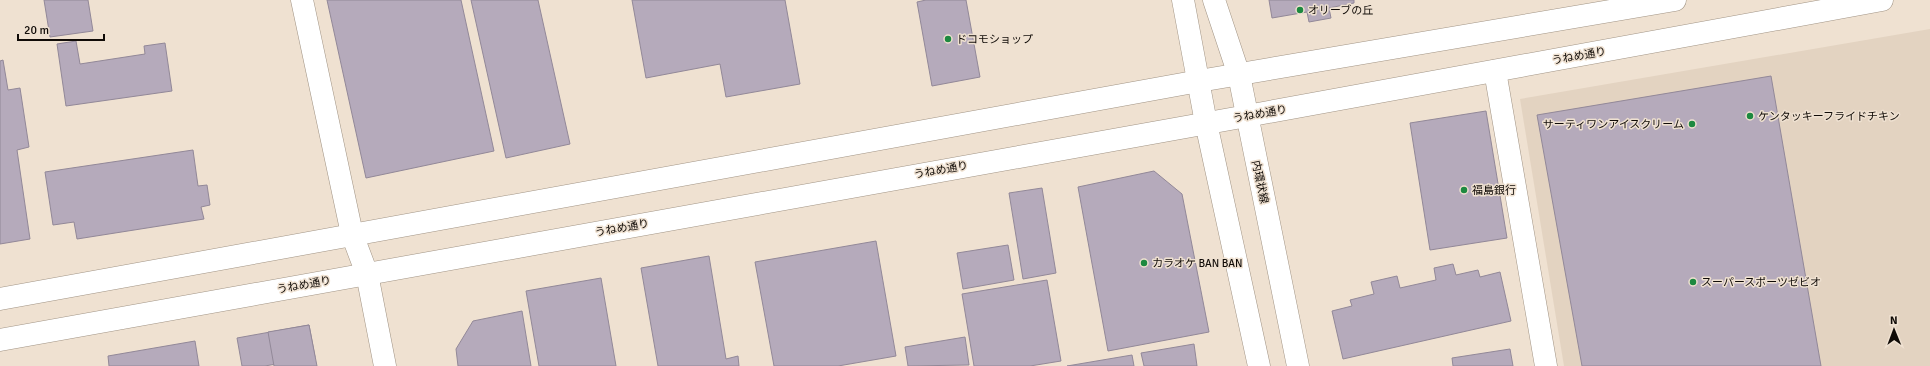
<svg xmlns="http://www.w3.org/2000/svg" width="1930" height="366" viewBox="0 0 1930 366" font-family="Signika,'Noto Sans JP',sans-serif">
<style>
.commercial{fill:#e3d3c1}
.building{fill:#b5aabb;stroke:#928898}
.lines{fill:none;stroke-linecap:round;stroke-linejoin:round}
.minor-casing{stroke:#a19485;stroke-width:23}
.tertiary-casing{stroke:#a19485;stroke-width:23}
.minor{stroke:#fff;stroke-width:22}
.tertiary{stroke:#fff;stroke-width:22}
.poi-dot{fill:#1d8940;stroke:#efe1d1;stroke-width:1.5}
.labels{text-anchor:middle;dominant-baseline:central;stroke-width:3;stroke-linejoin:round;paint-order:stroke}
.poi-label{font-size:11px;fill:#100b07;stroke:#efe1d1;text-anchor:start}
.street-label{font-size:11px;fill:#100b07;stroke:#efe1d1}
</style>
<rect width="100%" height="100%" fill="#efe1d1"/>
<!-- commercial -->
<path class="commercial" d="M1930,29V366H1564L1520,99Z"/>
<!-- building -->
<g class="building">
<path d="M44,0H88L93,31L50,37Z"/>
<path d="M327,0H461L494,151L366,178Z"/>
<path d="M471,0H538L570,144L506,158Z"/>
<path d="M632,0H785L800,84L726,97L720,64L646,78Z"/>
<path d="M926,0H966L980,77L932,86L917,2Z"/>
<path d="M1269,0H1354V3L1329,8L1331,18L1309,22L1307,12L1272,18Z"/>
<path d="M76,41L80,64L145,54L144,46L165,43L172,91L66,106L57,44Z"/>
<path d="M3,60L8,90L20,88L29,147L17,150L30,239L0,244V61Z"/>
<path d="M1771,76L1821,366H1582L1537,115Z"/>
<path d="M1486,111L1507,238L1430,250L1410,123Z"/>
<path d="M193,150L198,186L207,185L210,205L201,207L204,219L77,239L74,222L53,225L45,172Z"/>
<path d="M1154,171L1182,194L1209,332L1108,351L1078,187Z"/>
<path d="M1042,188L1056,273L1023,279L1009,193Z"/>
<path d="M876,241L896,356L838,366H774L755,262Z"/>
<path d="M1008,245L1014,280L963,289L957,253Z"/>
<path d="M709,256L726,359L738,356L739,366H658L641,268Z"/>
<path d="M1453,264L1456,275L1478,270L1480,277L1500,272L1511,321L1343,359L1332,311L1352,306L1350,300L1374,294L1371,282L1397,276L1400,288L1436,280L1434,268Z"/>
<path d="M601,278L616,366H539L526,291Z"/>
<path d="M1047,280L1061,361L1030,366H974L962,294Z"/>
<path d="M522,311L531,366H458L456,349L473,321Z"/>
<path d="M309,325L315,357L265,366H242L237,338Z"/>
<path d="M309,325L317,366H274L268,332Z"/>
<path d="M965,337L969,365L908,366L905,347Z"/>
<path d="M195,341L199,366H109L108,356Z"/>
<path d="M1194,344L1197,366H1144L1141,353Z"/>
<path d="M1510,349L1513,366H1453L1452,358Z"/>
<path d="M1132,355L1134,366H1067Z"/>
</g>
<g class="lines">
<!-- minor casing -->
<g class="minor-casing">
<g id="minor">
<path d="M302,0L352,234L367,274L385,366"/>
<path d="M1495,71L1546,366"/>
</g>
</g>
<!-- tertiary casing -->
<g class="tertiary-casing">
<g id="tertiary">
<path d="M1183,0L1206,123L1259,366"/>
<path d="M1214,0L1239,75L1298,366"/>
<path d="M0,299L1199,81L1675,0"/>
<path d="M0,340L1247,116L1882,0"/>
</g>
</g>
<!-- minor -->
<use href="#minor" class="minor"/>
<!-- tertiary -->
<use href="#tertiary" class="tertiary"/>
</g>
<!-- markers -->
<g class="poi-dot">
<circle cx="1300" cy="10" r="4"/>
<circle cx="948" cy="39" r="4"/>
<circle cx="1750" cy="116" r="4"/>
<circle cx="1692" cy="124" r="4"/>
<circle cx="1464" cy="190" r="4"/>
<circle cx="1144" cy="263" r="4"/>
<circle cx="1693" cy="282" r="4"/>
</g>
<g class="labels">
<!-- poi labels -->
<g class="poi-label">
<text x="1308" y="10">オリーブの丘</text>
<text x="956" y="39">ドコモショップ</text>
<text x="1758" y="116">ケンタッキーフライドチキン</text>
<text x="1684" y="124" text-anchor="end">サーティワンアイスクリーム</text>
<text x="1472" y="190">福島銀行</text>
<text x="1152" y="263">カラオケ BAN BAN</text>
<text x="1701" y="282">スーパースポーツゼビオ</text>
</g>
<!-- street labels -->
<g class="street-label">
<text transform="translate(1579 56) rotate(-10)">うねめ通り</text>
<text transform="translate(1260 114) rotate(-10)">うねめ通り</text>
<text transform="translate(941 170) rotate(-10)">うねめ通り</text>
<text transform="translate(1260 182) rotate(78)">内環状線</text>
<text transform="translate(622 228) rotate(-10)">うねめ通り</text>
<text transform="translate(304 285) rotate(-10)">うねめ通り</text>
</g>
</g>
<!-- north arrow -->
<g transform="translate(1894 330) rotate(359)" stroke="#efe1d1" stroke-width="3" paint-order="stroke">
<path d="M0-3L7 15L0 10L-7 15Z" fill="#100b07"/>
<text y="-6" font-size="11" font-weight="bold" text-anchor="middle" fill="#100b07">N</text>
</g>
<!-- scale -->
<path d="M18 34v6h86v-6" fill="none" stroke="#100b07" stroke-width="2"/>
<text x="24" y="34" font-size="12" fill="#100b07" stroke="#efe1d1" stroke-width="3" paint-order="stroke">20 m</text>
</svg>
